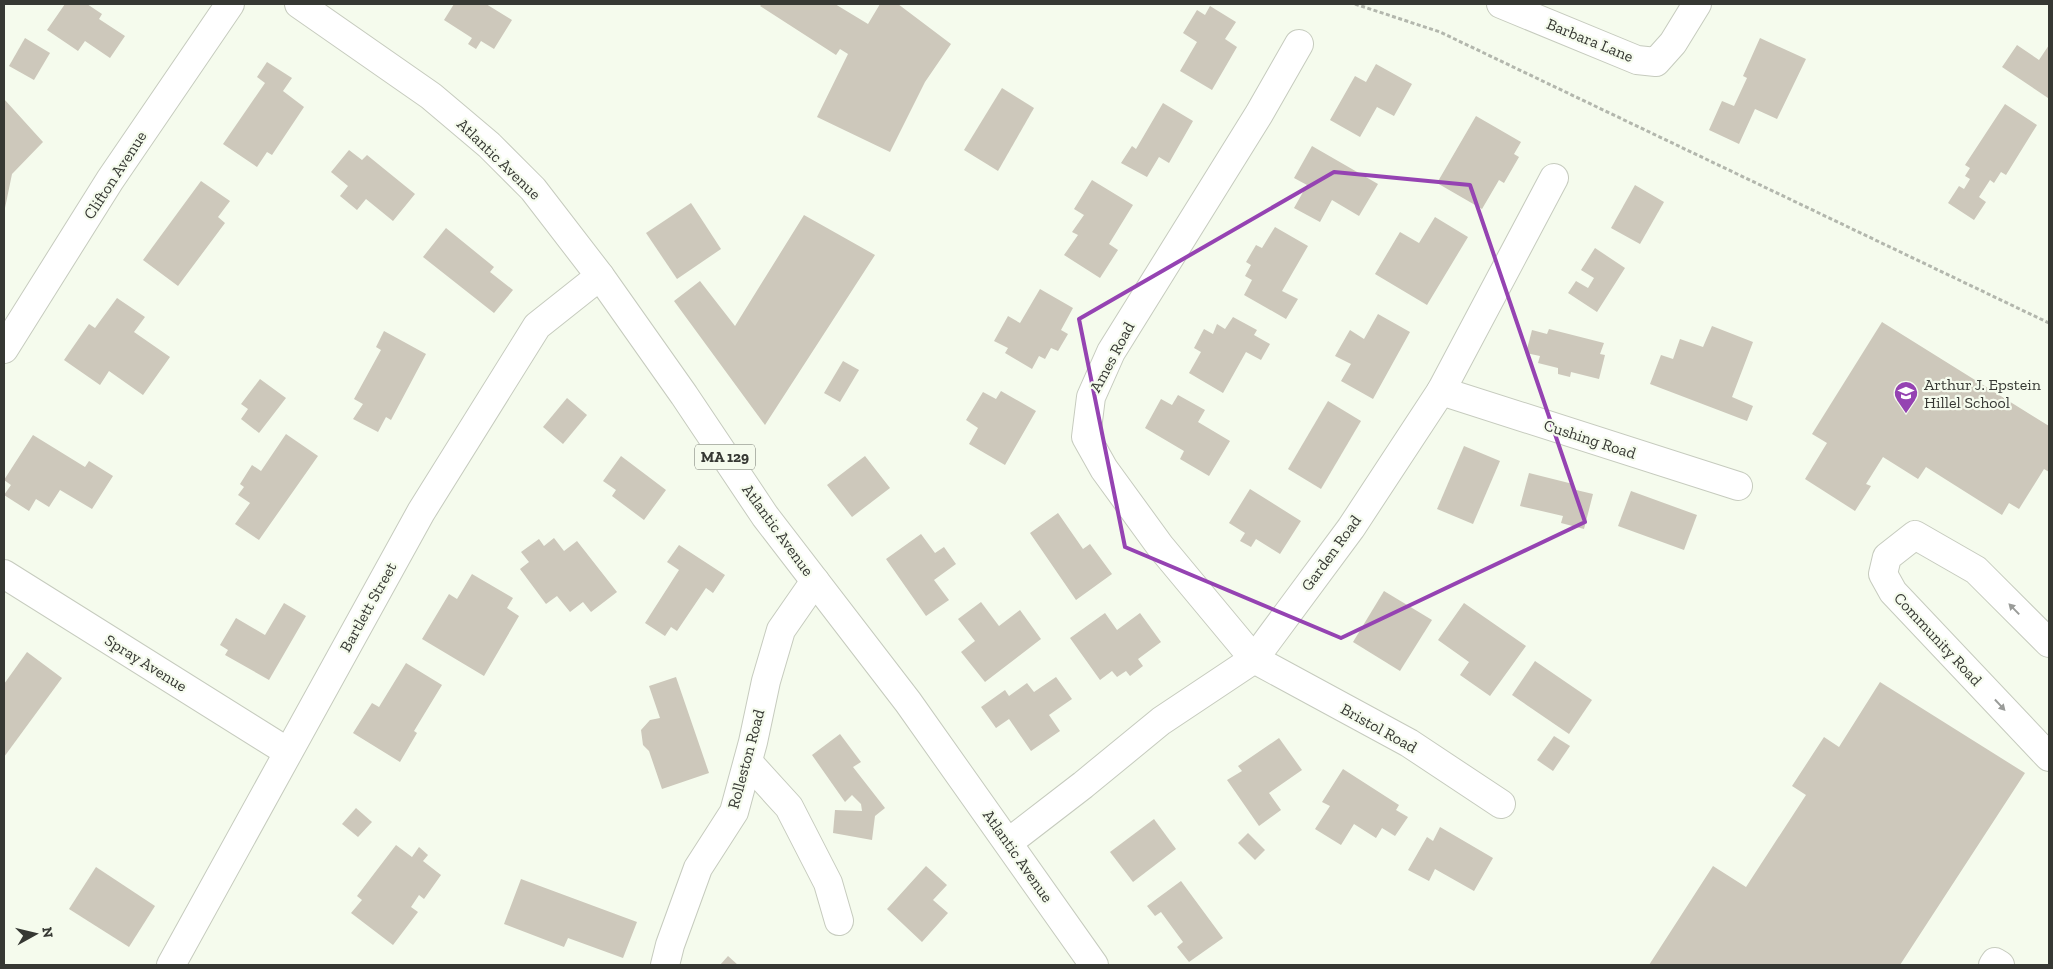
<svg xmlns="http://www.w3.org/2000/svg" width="2053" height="969" viewBox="0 0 2053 969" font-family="'Zilla Slab',serif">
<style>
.building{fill:#cdc8bb}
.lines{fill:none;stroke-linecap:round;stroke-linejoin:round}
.minor-casing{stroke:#c6cbbe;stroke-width:30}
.major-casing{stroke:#c6cbbe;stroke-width:30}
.path{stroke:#b3b7ad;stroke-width:3;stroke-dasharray:4 2.5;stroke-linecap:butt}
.minor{stroke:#fff;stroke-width:28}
.major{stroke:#fff;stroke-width:28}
.oneway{fill:#9a9c99}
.marked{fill:none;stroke:#9543b2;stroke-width:4;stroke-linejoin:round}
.labels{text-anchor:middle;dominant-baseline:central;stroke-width:4.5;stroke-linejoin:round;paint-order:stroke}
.shield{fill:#f5fbed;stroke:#6f726b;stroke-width:1}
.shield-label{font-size:15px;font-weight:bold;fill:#363833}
.street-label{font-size:16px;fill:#363833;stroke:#f5fbed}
.poi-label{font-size:16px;fill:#363833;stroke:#f5fbed;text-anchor:start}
</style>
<rect width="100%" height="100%" fill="#f5fbed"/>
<!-- building -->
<g class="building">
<path d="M65,4H87L102,14L99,19L125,36L110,58L85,41L78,51L47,30Z"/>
<path d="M454,4H486L512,20L494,49L481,41L476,49L468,44L472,38L444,20Z"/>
<path d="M762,4H835L868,24L880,4H898L951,44L925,82L890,152L817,117L848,54L840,49L836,55L760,6Z"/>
<path d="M1210,6L1236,22L1225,39L1237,47L1212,90L1180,71L1197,42L1183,33L1197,10L1205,15Z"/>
<path d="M25,38L50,53L34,80L9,66Z"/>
<path d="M1760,38L1806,59L1777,119L1755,109L1739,144L1709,130L1722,101L1734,106L1747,78L1743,76Z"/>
<path d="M2017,45L2039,60L2049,45L2048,98L2002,67Z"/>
<path d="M267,62L292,78L283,91L304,107L272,155L267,152L257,167L223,144L265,83L257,77Z"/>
<path d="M1376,64L1412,84L1394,116L1377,107L1360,137L1330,120L1355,76L1366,82Z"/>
<path d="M1002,88L1034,108L998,171L964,150Z"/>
<path d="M4,99L43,142L12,174L5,208Z"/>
<path d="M1163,103L1193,121L1169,163L1159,157L1147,177L1121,163L1132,146L1136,149Z"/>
<path d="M2005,104L2037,125L2006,175L2001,172L1994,183L1990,180L1979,197L1986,202L1974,220L1948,203L1959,186L1964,189L1970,179L1965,176L1970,168L1965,165Z"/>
<path d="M1476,116L1521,142L1514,154L1519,157L1504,183L1499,180L1482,209L1437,183Z"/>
<path d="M1312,146L1378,184L1359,216L1332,200L1320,222L1294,208L1307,185L1294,178Z"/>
<path d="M349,150L362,160L367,155L415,194L393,221L366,199L357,210L340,196L348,186L331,172Z"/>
<path d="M1092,180L1133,205L1109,244L1118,250L1100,278L1064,255L1078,235L1072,232L1084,215L1074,209Z"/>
<path d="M201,181L230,201L218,217L225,223L178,286L143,260Z"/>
<path d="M1635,185L1664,202L1640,244L1611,228Z"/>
<path d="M691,203L721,249L677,279L646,233Z"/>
<path d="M804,215L875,255L765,425L674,301L700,281L735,326Z"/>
<path d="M1435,217L1468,237L1427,305L1375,274L1400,232L1419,243Z"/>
<path d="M1275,227L1308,246L1282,291L1298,299L1286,319L1244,295L1252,280L1245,276L1251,265L1246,262L1256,245L1262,248Z"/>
<path d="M446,228L494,267L490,272L513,290L494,313L423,257Z"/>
<path d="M1595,248L1625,268L1597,312L1568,293L1576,281L1588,288L1594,278L1581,270Z"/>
<path d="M1040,289L1073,308L1061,330L1068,334L1058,351L1051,348L1045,359L1039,356L1032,369L1005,353L1008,348L994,341L1008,316L1020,323Z"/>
<path d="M117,298L145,317L134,332L170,357L143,395L109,371L100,385L64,360L89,324L95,328Z"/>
<path d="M1378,314L1410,332L1373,399L1341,381L1351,364L1335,356L1350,330L1364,339Z"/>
<path d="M1233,317L1257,330L1254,335L1270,344L1261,360L1246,352L1223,393L1189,373L1201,352L1194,348L1204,329L1213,334L1217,324L1225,329Z"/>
<path d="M1882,322L2049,426V472L2044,469L2019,509L2009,503L2002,515L1926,467L1918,479L1883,457L1866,484L1871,486L1855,511L1805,479L1827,443L1812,434Z"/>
<path d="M1712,326L1753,342L1732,397L1753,406L1747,421L1650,384L1661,355L1673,359L1680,339L1703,347Z"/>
<path d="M1549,329L1604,343L1600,354L1605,355L1599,379L1571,372L1570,377L1558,374V368L1538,363L1540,356L1526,353L1532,330L1547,334Z"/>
<path d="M384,331L426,354L391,420L386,417L378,432L353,419L363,404L354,399L381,350L376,347Z"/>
<path d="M843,361L859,370L840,402L824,393Z"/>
<path d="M260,379L286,398L259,433L241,419L248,409L241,404Z"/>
<path d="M1001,391L1036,411L1005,465L969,444L978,428L966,420L983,392L996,399Z"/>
<path d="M1178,395L1205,410L1198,422L1230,441L1209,476L1180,459L1184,451L1145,428L1161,399L1172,405Z"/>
<path d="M567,398L587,415L563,444L543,427Z"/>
<path d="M1328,401L1361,421L1321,489L1288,469Z"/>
<path d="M286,434L318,456L259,540L235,524L250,503L238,495L244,487L240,484L252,465L261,471Z"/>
<path d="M33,435L85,467L89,461L113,476L92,509L60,490L49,507L36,499L29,511L4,495L11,485L4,480Z"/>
<path d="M1464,446L1500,461L1473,524L1437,509Z"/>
<path d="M621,456L666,490L644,520L612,496L616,490L603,481Z"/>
<path d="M865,456L890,488L852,517L827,485Z"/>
<path d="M1529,473L1573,484L1572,489L1593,494L1584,529L1561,523L1563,516L1520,506Z"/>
<path d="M1250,489L1301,521L1280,554L1256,539L1251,547L1240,541L1245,533L1229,523Z"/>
<path d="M1631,491L1697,515L1684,550L1618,526Z"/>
<path d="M1058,513L1083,549L1090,544L1112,574L1076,600L1030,533Z"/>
<path d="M921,534L935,553L944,547L956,564L934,580L949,600L926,616L886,559Z"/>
<path d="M554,538L564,551L577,541L617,592L591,612L583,602L570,612L557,596L546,604L520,569L529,562L521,552L539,539L544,546Z"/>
<path d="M679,545L725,575L713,593L706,588L677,631L671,627L665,636L645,623L679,570L667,562Z"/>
<path d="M472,574L513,598L507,608L519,616L484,676L422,639L449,594L457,599Z"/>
<path d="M1384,591L1432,620L1400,671L1353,642Z"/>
<path d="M981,602L999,626L1020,610L1041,639L985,682L961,652L975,641L958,619Z"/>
<path d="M284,603L306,616L269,680L225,655L228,650L220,645L236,618L265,635Z"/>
<path d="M1464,603L1526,646L1490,696L1460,675L1469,662L1438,640Z"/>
<path d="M1105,613L1117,630L1140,613L1161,642L1138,659L1143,666L1130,676L1126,671L1117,677L1112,671L1100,680L1070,638Z"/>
<path d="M27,652L62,678L4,757V684Z"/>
<path d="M1535,661L1592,700L1569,734L1512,695Z"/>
<path d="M406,663L442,685L414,731L417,733L400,762L353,733L372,703L379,707Z"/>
<path d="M676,677L709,773L662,789L649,751L643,745L641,730L650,720L660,718L649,686Z"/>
<path d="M1056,677L1072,699L1049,715L1060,731L1031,751L1009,719L996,728L981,707L1005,690L1009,696L1027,683L1034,692Z"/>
<path d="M1880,682L2025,773L1900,965H1649L1713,866L1746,887L1806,795L1792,786L1824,737L1839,747Z"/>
<path d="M840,734L861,762L853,767L885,808L875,816L872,840L833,833L835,810L862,811L861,804L852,795L845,802L812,755Z"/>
<path d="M1554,736L1570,746L1553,771L1537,760Z"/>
<path d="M1279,738L1302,770L1269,793L1281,810L1259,826L1227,780L1242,771L1238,766Z"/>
<path d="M1343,769L1399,805L1396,810L1408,817L1395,836L1382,828L1376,838L1354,824L1341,845L1315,829L1330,806L1322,802Z"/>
<path d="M356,808L372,822L358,837L342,824Z"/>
<path d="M1154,819L1176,849L1133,882L1110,852Z"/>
<path d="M1440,827L1493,858L1474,891L1435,869L1429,881L1408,870L1427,837L1433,841Z"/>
<path d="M1248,833L1265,850L1255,860L1238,843Z"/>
<path d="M396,845L412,857L419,847L428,855L423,861L441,875L424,899L419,895L411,907L418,912L393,945L351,913L362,900L357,896Z"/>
<path d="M926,866L947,885L933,900L948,913L922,942L887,909Z"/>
<path d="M96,867L155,906L129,947L69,909Z"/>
<path d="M521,879L637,922L623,958L568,938L564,947L504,924Z"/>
<path d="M1181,881L1223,938L1189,962L1177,947L1183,942L1161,912L1155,916L1147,906Z"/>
<path d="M728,956L738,965H720Z"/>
</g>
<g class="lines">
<!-- minor casing -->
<g class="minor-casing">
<g id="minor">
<path d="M1501,4L1637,60L1656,62L1673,43L1697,4"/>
<path d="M1299,44L1259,114L1111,352L1091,397L1086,437L1104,469L1160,546L1254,659L1409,743L1501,804"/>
<path d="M4,349L110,180L230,4"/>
<path d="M1441,391L1738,486"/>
<path d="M4,574L288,752"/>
<path d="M2049,643L1976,570L1915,535L1887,557L1883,574L1893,592L2049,757"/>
<path d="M748,762L789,807L828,883L839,921"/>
<path d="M1009,842L1083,785L1161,721L1254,659L1351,528L1441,391L1554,178"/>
<path d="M171,965L421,512L537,326L600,276"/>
<path d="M665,965L670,945L698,868L734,812L753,742L766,681L781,630L815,581"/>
<path d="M1993,965L1995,962L2000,965"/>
</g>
</g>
<!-- major casing -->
<g class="major-casing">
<path id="major" d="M299,4L431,96L489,145L533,189L600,276L684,395L765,516L908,702L1094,965"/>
</g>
<!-- path -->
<path class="path" d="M1355,4L1440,32L2049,323"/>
<!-- minor -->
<use href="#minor" class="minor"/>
<!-- major -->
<use href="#major" class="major"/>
</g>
<!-- one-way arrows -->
<defs><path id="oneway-solid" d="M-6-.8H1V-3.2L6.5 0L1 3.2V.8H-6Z" transform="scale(1.25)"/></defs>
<g class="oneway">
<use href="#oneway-solid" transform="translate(2014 609) rotate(-134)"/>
<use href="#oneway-solid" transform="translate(2000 705) rotate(47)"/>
</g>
<!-- marked area -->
<path class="marked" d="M1334,172L1470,185L1585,522L1341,638L1125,547L1079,319Z"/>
<!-- icons -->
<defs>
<g id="school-pin" transform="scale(1.25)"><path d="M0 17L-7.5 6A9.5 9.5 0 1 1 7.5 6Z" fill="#9543b2" stroke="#f5fbed"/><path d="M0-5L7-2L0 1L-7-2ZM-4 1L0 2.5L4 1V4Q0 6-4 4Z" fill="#fff"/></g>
</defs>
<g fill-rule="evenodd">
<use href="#school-pin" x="1906" y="393"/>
</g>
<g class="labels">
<!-- shield labels -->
<rect class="shield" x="695" y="444.5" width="60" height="25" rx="4"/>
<g class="shield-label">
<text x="725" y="457">MA 129</text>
</g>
<!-- street labels -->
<g class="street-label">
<text transform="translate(1590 40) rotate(22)">Barbara Lane</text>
<text transform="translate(499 159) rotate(44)">Atlantic Avenue</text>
<text transform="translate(115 175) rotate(-57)">Clifton Avenue</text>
<text transform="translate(1112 357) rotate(-62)">Ames Road</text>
<text transform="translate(1590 439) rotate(18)">Cushing Road</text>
<text transform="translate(778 530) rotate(54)">Atlantic Avenue</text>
<text transform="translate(1331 553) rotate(-54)">Garden Road</text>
<text transform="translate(368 607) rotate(-61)">Bartlett Street</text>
<text transform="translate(1938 639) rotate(47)">Community Road</text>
<text transform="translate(146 663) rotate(32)">Spray Avenue</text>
<text transform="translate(1379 728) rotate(29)">Bristol Road</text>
<text transform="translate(746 759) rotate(-75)">Rolleston Road</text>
<text transform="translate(1018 856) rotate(55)">Atlantic Avenue</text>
</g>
<!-- poi labels -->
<g class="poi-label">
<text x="1924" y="384">Arthur J. Epstein<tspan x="1924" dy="18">Hillel School</tspan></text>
</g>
</g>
<!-- border -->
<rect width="2053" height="969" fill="none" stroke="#363833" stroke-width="10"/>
<!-- north arrow -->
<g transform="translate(35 934) rotate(82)" stroke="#f5fbed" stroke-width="4" paint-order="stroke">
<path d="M0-4L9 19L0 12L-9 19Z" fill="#363833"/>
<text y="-8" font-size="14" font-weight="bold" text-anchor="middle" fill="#363833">N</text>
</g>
</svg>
